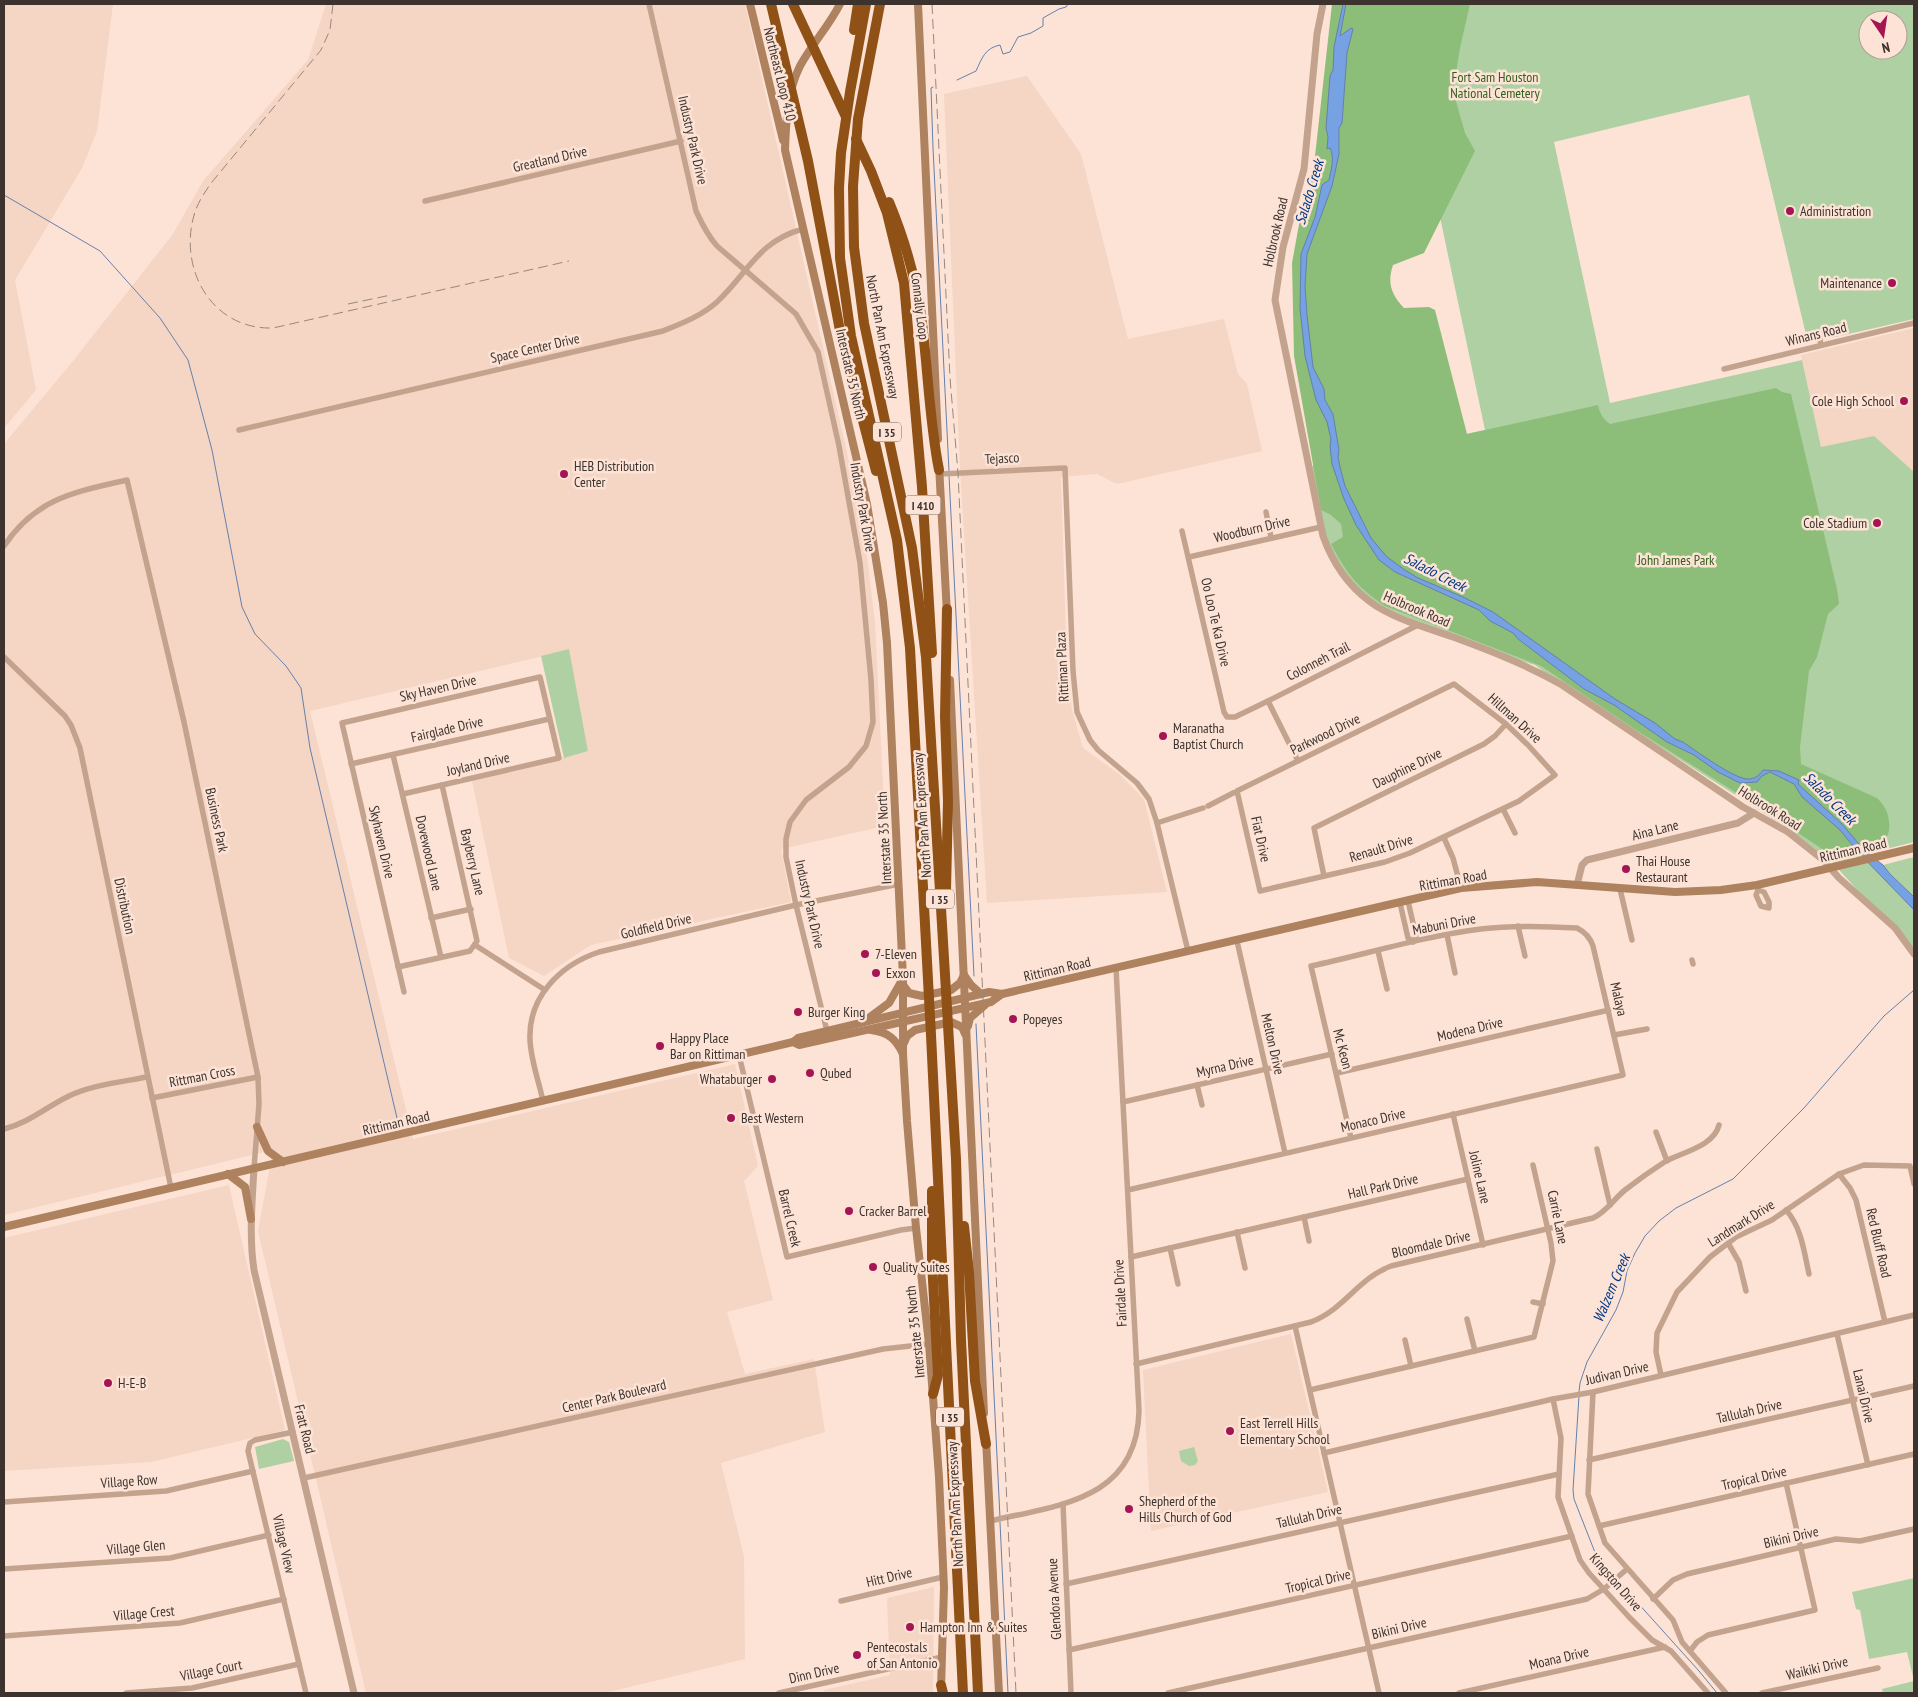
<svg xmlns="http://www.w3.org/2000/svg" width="1918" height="1697" viewBox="0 0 1918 1697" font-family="'PT Sans Narrow',sans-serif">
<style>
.built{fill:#f5d5c3}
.green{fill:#afd0a2;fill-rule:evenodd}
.forest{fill:#8cbe79}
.water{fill:#76a1e2;stroke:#6580ac}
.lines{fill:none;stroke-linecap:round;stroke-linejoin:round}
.stream{stroke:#6580ac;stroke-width:1}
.minor{stroke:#c3a38d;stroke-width:5.5}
.tertiary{stroke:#c3a38d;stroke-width:7}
.secondary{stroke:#ae815f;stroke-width:8}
.motorway{stroke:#905117;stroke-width:10}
.rail{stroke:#98877e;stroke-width:1;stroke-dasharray:10 5;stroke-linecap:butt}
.poi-dot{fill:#a61553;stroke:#fde3d6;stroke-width:2}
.labels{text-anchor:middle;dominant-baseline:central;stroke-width:5;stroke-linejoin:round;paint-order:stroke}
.shield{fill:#fde3d6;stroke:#776860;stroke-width:1}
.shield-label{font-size:12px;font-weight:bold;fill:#3d332e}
.street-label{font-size:14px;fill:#3d332e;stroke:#fde3d6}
.park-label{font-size:14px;fill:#32601c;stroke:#fde3d6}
.poi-label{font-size:14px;fill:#3d332e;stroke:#fde3d6;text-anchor:start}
.water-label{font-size:15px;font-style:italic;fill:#013884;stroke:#fde3d6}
</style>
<rect width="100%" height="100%" fill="#fde3d6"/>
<!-- built -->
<g class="built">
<path d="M4,4H113L97,131L82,168L15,280L36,390L4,428Z"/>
<path d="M326,4H745L863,523L875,622L885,826L781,849L791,902L591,945L544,976L509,958L472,781L588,751L569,650L310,711L413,1139L735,1064L758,1166L744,1181L773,1300L727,1312L745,1374L814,1359L825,1432L721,1463L744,1556L745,1659L605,1693H366L258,1231L273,1150L4,1215V444L73,361L173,234L203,181L308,60Z"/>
<path d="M1027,76L1081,154L1128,339L1224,319L1238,374L1247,384L1262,451L1117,484L1097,474L1061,477L1067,670L1072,710L1083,748L1119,774L1144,799L1167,892L987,903L960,469L944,94Z"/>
<path d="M1914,328V574L1821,447L1801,355Z"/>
<path d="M229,1185L285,1430L151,1462L4,1471V1238Z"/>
<path d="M1291,1334L1328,1492L1151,1531L1143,1370Z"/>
<path d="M934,1587L933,1693H825L824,1690L890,1675L887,1598Z"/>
</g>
<!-- green -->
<g class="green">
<path d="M1395,4H1914V319L1831,338L1822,333C1813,335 1815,340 1808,343L1749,95L1554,142L1610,403L1802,360L1821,447L1874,436L1914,472V842L1862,855L1914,910V949L1896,926L1860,893L1832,862L1786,827L1562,685L1535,665L1498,654L1374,604L1348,580L1332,557L1321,527L1312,466L1485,430ZM1868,20H1898V50H1868Z"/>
<path d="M569,649L588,751L564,758L541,656Z"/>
<path d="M1914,857V897L1890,874L1883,865Z"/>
<path d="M283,1439L289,1442L294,1461L259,1469L255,1447Z"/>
<path d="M1194,1447L1198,1461L1195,1465L1189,1466L1181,1461L1179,1451Z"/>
<path d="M1914,1578V1693H1883L1882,1689L1914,1681L1907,1652L1869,1659L1860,1610L1856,1609L1852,1592Z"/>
</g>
<!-- forest -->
<path class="forest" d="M1332,4H1470L1460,48L1453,91L1465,133L1475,151L1424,253L1393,265C1387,283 1391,294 1404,308L1429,307L1435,310L1467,434L1598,405C1600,414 1603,419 1610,424L1776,388L1782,392L1791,394L1837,589L1839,604L1828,614L1817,657L1809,671L1800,747L1801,764L1877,798C1884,805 1888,811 1889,822C1893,853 1856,849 1834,857L1767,812L1636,730L1541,666L1385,606C1357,587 1347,574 1331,544L1343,537L1341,524L1331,515L1321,510L1294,356L1292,263L1300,219L1313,174Z"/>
<!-- water -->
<path class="water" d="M1343,4H1346L1340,36L1351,28L1353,29L1347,53L1342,123L1339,128V154L1332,186L1307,254L1305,287L1307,315L1313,367L1324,389L1325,400L1333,414L1339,450L1338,457L1340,467L1345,486L1371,538L1387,557L1405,570L1418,578L1463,597L1493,612L1615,699L1655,723L1675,739L1683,742C1696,751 1733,778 1747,779C1755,779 1759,776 1763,770L1779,771L1799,780L1798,784L1842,824L1864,850L1883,865L1890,874L1914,897V910L1858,852L1840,830L1802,797L1794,784L1770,772L1762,776L1757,782L1740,783L1718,772L1694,755L1667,742L1614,705L1584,689L1518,639L1513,633L1490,621L1479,610L1395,572L1379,560L1356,525L1344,499L1332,464L1330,446L1331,439L1327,422L1316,400L1305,356L1300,308L1301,254L1315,217L1322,185L1329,180C1331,170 1335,158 1330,148L1327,149L1328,137L1326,128L1330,76L1333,70L1334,47Z"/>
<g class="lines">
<!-- stream -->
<g class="stream">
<path d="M957,80L976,71C982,58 985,48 1000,45L1003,54L1010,52L1018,37L1031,33L1043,26V18L1059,9L1066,7L1068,4"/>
<path d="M933,87L931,88L933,148L949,471"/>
<path d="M4,195L100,251L160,318L188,360L212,450L242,607L255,634L286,666L301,688L310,748L397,1118"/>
<path d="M949,475L974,976"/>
<path d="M976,1024L1000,1518"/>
<path d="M1579,1392L1580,1383L1587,1362L1616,1310L1623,1292L1627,1271L1635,1253L1645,1236L1659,1221L1676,1208L1733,1179L1804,1108L1884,1016L1914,990"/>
<path d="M1579,1396L1573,1490L1574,1499L1596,1555L1614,1576"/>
<path d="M1000,1522L1008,1693"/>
<path d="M1618,1581L1699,1671L1717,1693"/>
</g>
<!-- minor -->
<g class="minor">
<path d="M649,4L696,211C702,224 708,236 717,246L796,314L818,352L839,446L860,563L871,680L873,722L866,746L849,767L806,800L790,822L786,839V857L796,905L827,1031"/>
<path d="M425,201L681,141"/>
<path d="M1819,334L1821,345"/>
<path d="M1724,369L1914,323"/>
<path d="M239,430L663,331C683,323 701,316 717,302C748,273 758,241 803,229"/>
<path d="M940,474L1065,468L1073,671L1077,712L1090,740L1098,750L1137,783L1149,799L1157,823L1188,951"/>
<path d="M1266,512L1271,537"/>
<path d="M1182,531L1224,712L1227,717H1235L1268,701L1418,625"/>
<path d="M4,546C36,498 75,492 127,480L184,722L258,1077L259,1104L254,1168"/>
<path d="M1189,557L1321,527"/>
<path d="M4,657L65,716L71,725L80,748L171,1188"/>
<path d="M1268,701L1298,761"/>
<path d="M393,755L441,957"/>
<path d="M351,764L549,719"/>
<path d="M403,794L559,758L540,677L342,723L404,992"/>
<path d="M1208,806L1237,791L1454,684L1506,724L1528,745L1555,775L1519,801L1410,853L1385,862L1260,891L1237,791"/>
<path d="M1503,809L1515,833"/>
<path d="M1157,823L1203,808"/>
<path d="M1444,838L1453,858L1461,888"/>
<path d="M1324,876L1314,828L1484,744L1495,736L1506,724"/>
<path d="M1757,885L1758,890L1756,895L1761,906L1769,908V902L1764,892L1758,890"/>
<path d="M1620,889L1632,940"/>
<path d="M1400,903L1408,938L1413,942L1416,936L1408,901"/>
<path d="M431,918L471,909"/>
<path d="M1518,926L1525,956"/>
<path d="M1447,935L1455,973"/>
<path d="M1237,941L1285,1153"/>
<path d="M475,945L545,990"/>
<path d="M1378,951L1387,989"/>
<path d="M1692,960L1693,964"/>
<path d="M398,967L470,951L477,941L442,785"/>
<path d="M1614,1035L1647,1029"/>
<path d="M739,1055L787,1257L901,1230L916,1228"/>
<path d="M1337,1073L1609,1010"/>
<path d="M1197,1085L1202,1105"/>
<path d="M152,1098L258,1077"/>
<path d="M543,1101C539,1082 531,1061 530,1040C528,997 560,965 599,952L796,905L899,884"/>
<path d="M1123,1102L1332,1054"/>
<path d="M1453,1114L1483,1245"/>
<path d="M4,1129C29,1123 46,1107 69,1096C92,1085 121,1082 147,1077"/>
<path d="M1656,1132L1667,1161"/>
<path d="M1597,1149L1610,1205"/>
<path d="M1839,1174L1850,1188L1856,1200L1885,1322"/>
<path d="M1128,1190L1623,1075L1593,946C1590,937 1585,932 1577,928C1545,926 1513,925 1481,929C1424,936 1367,954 1311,966L1351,1138"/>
<path d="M1786,1210C1802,1228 1804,1252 1809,1274"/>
<path d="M1304,1217L1309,1241"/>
<path d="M1237,1232L1245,1268"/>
<path d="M1728,1243L1739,1262L1746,1291"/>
<path d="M1170,1248L1178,1284"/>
<path d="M1131,1257L1468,1179"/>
<path d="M1533,1302L1543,1304"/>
<path d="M1467,1319L1475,1351"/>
<path d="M1295,1326L1379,1693"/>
<path d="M1837,1334L1868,1465"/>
<path d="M1405,1340L1411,1366"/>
<path d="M1136,1364L1311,1322C1345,1309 1357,1279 1391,1266L1593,1218C1606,1212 1614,1199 1625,1190C1638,1180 1652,1170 1666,1161C1683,1152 1714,1146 1719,1125"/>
<path d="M1661,1375L1656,1352L1657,1333L1677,1292L1710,1257L1736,1237L1772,1220L1839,1174L1864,1165L1910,1166L1914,1184"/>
<path d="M1310,1390L1534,1337L1553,1261L1551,1243L1533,1165"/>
<path d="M1593,1392L1588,1494L1605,1543L1673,1620L1682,1642L1726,1693"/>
<path d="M1553,1399L1561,1438L1558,1497L1580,1560L1589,1573L1629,1617L1652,1640L1671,1651L1708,1693"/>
<path d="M293,1432L255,1440L250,1443L248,1451L306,1693"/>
<path d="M1324,1453L1553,1399L1593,1392L1914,1315"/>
<path d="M1589,1460L1914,1386"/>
<path d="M304,1478L883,1349L929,1344"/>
<path d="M4,1502L166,1491L253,1471"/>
<path d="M1063,1504L1071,1693"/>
<path d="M990,1521C1059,1505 1137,1500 1139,1411L1116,968"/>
<path d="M1599,1526L1914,1454"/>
<path d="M4,1569L170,1558L269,1535"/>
<path d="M1066,1584L1559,1474"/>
<path d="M1653,1599L1673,1580L1687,1574L1836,1539L1860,1541L1914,1529"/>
<path d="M841,1601L943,1577"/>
<path d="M4,1636L180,1623L284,1599"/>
<path d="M1069,1650L1572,1536"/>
<path d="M1690,1651L1697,1642L1708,1635L1815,1610L1786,1483"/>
<path d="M126,1693L192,1688L299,1664"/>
<path d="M779,1693L942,1657"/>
<path d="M1168,1693L1587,1599L1604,1589L1627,1569"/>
<path d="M1459,1693L1665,1647"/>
<path d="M1762,1693L1878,1668"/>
</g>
<!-- tertiary -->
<g class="tertiary">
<path d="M1323,4L1317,34L1304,169L1283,247L1275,300L1323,536C1332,561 1348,585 1369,601C1391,618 1427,628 1453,637C1491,651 1527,665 1562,685L1743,807L1788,832L1822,859L1839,878L1895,928L1914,954"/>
<path d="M1577,885L1582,865L1587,860L1738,823L1754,813"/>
<path d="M254,1168C252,1203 249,1237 254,1270L354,1693"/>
</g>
<!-- secondary -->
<g class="secondary">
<path d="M750,4L783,140"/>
<path d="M840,4C829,26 812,44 800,66C787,92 786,121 785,150L867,504L883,603L887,643L903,978V1054L907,1121L916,1228L929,1344L939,1477L944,1587L941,1689"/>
<path d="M918,4L938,439"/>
<path d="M939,465L947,614"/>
<path d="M950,680L984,1413"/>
<path d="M964,975L971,985L981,994"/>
<path d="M903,985L909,993L922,996L951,990L960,983L964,975"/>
<path d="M870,1017L889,1003L901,982"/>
<path d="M968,1026L970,1018L985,1005"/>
<path d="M871,1030C888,1032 896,1039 903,1054"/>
<path d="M793,1042L799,1045L991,1002L1002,994"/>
<path d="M904,1043L907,1036L915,1030L951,1022L962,1027L965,1034"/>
<path d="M257,1127L268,1151L283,1162"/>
<path d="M228,1174L245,1187L251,1219"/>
<path d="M4,1227L793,1042L798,1038L989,992L1002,994L1461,888L1537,882L1675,892L1721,890L1757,885L1914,848"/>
<path d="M986,1439L999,1693"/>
</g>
<!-- motorway -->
<g class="motorway">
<path d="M771,4L808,161L841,336L876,471"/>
<path d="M793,4L846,117"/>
<path d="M866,4L850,92L841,153L839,188L840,258L851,336L897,540L910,648L931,1035L963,1693"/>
<path d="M880,4L858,119L853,186L854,247L864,323L912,548L926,657L956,1159L961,1340L978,1693"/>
<path d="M854,30L858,4"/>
<path d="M856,139L871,171L887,213L904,283L922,487L932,653"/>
<path d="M889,202C904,238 915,276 921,315C928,367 929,419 939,470"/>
<path d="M946,890L948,801L945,716L947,609"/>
<path d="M932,1191V1261L938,1375L933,1394"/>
<path d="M964,1226L969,1272L975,1381L986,1444"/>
<path d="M941,1685L943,1693"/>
</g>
<!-- rail -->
<g class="rail">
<path d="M333,4L330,30L321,50L212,182C204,193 196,205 193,219C180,273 214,330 273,328L569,261"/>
<path d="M932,4L950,378L958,473L1016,1693"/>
<path d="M348,304L391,295"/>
</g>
</g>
<!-- markers -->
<g class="poi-dot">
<circle cx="1790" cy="211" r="5"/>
<circle cx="1892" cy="283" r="5"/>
<circle cx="1904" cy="401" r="5"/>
<circle cx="564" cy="474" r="5"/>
<circle cx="1877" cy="523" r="5"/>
<circle cx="1163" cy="736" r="5"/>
<circle cx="1626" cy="869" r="5"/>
<circle cx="865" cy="954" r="5"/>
<circle cx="876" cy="973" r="5"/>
<circle cx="798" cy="1012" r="5"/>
<circle cx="1013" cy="1019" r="5"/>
<circle cx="660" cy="1046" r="5"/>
<circle cx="810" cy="1073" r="5"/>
<circle cx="772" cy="1079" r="5"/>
<circle cx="731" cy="1118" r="5"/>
<circle cx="849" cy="1211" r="5"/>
<circle cx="873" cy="1267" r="5"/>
<circle cx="108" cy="1383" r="5"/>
<circle cx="1230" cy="1431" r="5"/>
<circle cx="1129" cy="1509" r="5"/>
<circle cx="910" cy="1627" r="5"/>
<circle cx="857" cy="1655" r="5"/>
</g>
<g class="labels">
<!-- shield labels -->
<g class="shield">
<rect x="873" y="422.5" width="28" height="19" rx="4"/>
<rect x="905.5" y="495.5" width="35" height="19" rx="4"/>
<rect x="926" y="889.5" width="28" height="19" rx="4"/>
<rect x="936" y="1407.5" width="28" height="19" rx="4"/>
</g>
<g class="shield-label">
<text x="887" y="432">I 35</text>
<text x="923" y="505">I 410</text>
<text x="940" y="899">I 35</text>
<text x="950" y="1417">I 35</text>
</g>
<!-- street labels -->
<g class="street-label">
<text transform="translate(780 74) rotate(76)">Northeast Loop 410</text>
<text transform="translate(693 140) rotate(77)">Industry Park Drive</text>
<text transform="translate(550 159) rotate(-13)">Greatland Drive</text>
<text transform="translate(1275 232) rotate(-77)">Holbrook Road</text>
<text transform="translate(920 306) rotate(83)">Connally Loop</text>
<text transform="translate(1816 334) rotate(-14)">Winans Road</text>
<text transform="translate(883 337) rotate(79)">North Pan Am Expressway</text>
<text transform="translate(535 348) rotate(-13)">Space Center Drive</text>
<text transform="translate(851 374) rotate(77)">Interstate 35 North</text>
<text transform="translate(1002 458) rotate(-3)">Tejasco</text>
<text transform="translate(863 507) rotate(80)">Industry Park Drive</text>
<text transform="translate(1252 529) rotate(-13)">Woodburn Drive</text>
<text transform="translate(1417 609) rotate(23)">Holbrook Road</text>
<text transform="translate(1216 622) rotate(77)">Oo Loo Te Ka Drive</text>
<text transform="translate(1318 661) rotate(-27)">Colonneh Trail</text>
<text transform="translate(1062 667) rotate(-93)">Rittiman Plaza</text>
<text transform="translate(438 688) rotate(-13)">Sky Haven Drive</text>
<text transform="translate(1515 718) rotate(42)">Hillman Drive</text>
<text transform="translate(447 729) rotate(-13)">Fairglade Drive</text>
<text transform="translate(1325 734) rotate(-26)">Parkwood Drive</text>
<text transform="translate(478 764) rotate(-13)">Joyland Drive</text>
<text transform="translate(1407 768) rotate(-26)">Dauphine Drive</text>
<text transform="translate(1770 808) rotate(32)">Holbrook Road</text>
<text transform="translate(922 815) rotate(-94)">North Pan Am Expressway</text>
<text transform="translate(217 820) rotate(78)">Business Park</text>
<text transform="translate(1655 830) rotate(-14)">Aina Lane</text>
<text transform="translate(884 838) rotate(-93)">Interstate 35 North</text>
<text transform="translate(1261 839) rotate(77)">Fiat Drive</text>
<text transform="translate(382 842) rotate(77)">Skyhaven Drive</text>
<text transform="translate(1381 848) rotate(-17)">Renault Drive</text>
<text transform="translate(1853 850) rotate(-13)">Rittiman Road</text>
<text transform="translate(429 853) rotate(77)">Dovewood Lane</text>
<text transform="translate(473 862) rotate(77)">Bayberry Lane</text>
<text transform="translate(1453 880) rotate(-10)">Rittiman Road</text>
<text transform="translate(810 904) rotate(77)">Industry Park Drive</text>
<text transform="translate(125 906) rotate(78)">Distribution</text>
<text transform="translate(1444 924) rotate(-11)">Mabuni Drive</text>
<text transform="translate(656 926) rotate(-13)">Goldfield Drive</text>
<text transform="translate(1057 969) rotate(-13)">Rittiman Road</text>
<text transform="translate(1619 999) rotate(77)">Malaya</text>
<text transform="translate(1470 1029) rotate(-13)">Modena Drive</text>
<text transform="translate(1273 1044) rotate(77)">Melton Drive</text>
<text transform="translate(1343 1049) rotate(75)">Mc Keon</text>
<text transform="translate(1225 1066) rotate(-13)">Myrna Drive</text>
<text transform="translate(202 1076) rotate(-11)">Rittman Cross</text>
<text transform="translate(1373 1120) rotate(-13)">Monaco Drive</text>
<text transform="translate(396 1123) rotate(-13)">Rittiman Road</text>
<text transform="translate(1480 1177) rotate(77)">Joline Lane</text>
<text transform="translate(1383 1186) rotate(-13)">Hall Park Drive</text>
<text transform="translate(1558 1217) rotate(78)">Carrie Lane</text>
<text transform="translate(790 1218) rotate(77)">Barrel Creek</text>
<text transform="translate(1741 1223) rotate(-32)">Landmark Drive</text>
<text transform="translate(1879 1243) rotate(77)">Red Bluff Road</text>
<text transform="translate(1431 1244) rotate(-13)">Bloomdale Drive</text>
<text transform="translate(1120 1293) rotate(-93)">Fairdale Drive</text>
<text transform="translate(915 1332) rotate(-96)">Interstate 35 North</text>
<text transform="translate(1617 1373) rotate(-13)">Judivan Drive</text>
<text transform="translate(614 1396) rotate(-13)">Center Park Boulevard</text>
<text transform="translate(1864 1396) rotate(77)">Lanai Drive</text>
<text transform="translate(1749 1411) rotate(-13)">Tallulah Drive</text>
<text transform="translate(305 1429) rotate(76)">Fratt Road</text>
<text transform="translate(1754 1478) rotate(-13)">Tropical Drive</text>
<text transform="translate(129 1481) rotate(-4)">Village Row</text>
<text transform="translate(955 1504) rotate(-93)">North Pan Am Expressway</text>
<text transform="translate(1309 1516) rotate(-13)">Tallulah Drive</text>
<text transform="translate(1791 1537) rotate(-13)">Bikini Drive</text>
<text transform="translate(284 1544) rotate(77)">Village View</text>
<text transform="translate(136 1547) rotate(-5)">Village Glen</text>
<text transform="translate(889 1577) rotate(-13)">Hitt Drive</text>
<text transform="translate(1318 1581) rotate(-13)">Tropical Drive</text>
<text transform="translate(1616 1582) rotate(49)">Kingston Drive</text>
<text transform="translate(1054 1599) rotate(-93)">Glendora Avenue</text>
<text transform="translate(144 1613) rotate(-5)">Village Crest</text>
<text transform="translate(1399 1628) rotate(-13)">Bikini Drive</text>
<text transform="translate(1559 1658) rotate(-13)">Moana Drive</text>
<text transform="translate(1817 1668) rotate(-13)">Waikiki Drive</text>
<text transform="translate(211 1670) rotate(-11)">Village Court</text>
<text transform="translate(814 1673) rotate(-13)">Dinn Drive</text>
</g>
<!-- park labels -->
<g class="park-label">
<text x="1495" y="77">Fort Sam Houston<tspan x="1495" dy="16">National Cemetery</tspan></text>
<text x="1676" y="560">John James Park</text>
</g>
<!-- poi labels -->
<g class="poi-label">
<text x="1800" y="211">Administration</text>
<text x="1882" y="283" text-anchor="end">Maintenance</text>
<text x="1894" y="401" text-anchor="end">Cole High School</text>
<text x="574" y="466">HEB Distribution<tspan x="574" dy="16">Center</tspan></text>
<text x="1867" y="523" text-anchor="end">Cole Stadium</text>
<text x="1173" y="728">Maranatha<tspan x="1173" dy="16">Baptist Church</tspan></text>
<text x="1636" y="861">Thai House<tspan x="1636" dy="16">Restaurant</tspan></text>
<text x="875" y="954">7-Eleven</text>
<text x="886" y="973">Exxon</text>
<text x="808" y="1012">Burger King</text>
<text x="1023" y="1019">Popeyes</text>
<text x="670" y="1038">Happy Place<tspan x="670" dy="16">Bar on Rittiman</tspan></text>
<text x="820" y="1073">Qubed</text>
<text x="762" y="1079" text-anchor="end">Whataburger</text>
<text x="741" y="1118">Best Western</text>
<text x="859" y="1211">Cracker Barrel</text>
<text x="883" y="1267">Quality Suites</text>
<text x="118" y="1383">H-E-B</text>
<text x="1240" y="1423">East Terrell Hills<tspan x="1240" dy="16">Elementary School</tspan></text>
<text x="1139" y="1501">Shepherd of the<tspan x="1139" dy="16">Hills Church of God</tspan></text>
<text x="920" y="1627">Hampton Inn &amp; Suites</text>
<text x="867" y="1647">Pentecostals<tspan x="867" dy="16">of San Antonio</tspan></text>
</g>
<!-- water labels -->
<g class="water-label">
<text transform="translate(1309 192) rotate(-73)">Salado Creek</text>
<text transform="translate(1435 572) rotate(27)">Salado Creek</text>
<text transform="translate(1830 798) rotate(45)">Salado Creek</text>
<text transform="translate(1611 1288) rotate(-67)">Walzem Creek</text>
</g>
</g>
<!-- border -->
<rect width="1918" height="1697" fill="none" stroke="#3d332e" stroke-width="10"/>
<!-- north arrow -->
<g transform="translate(1883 35) rotate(167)"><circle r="24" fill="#fde3d6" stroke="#b09d93"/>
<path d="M0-4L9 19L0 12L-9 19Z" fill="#a61553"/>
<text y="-8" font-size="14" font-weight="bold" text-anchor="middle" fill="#3d332e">N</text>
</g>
</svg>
